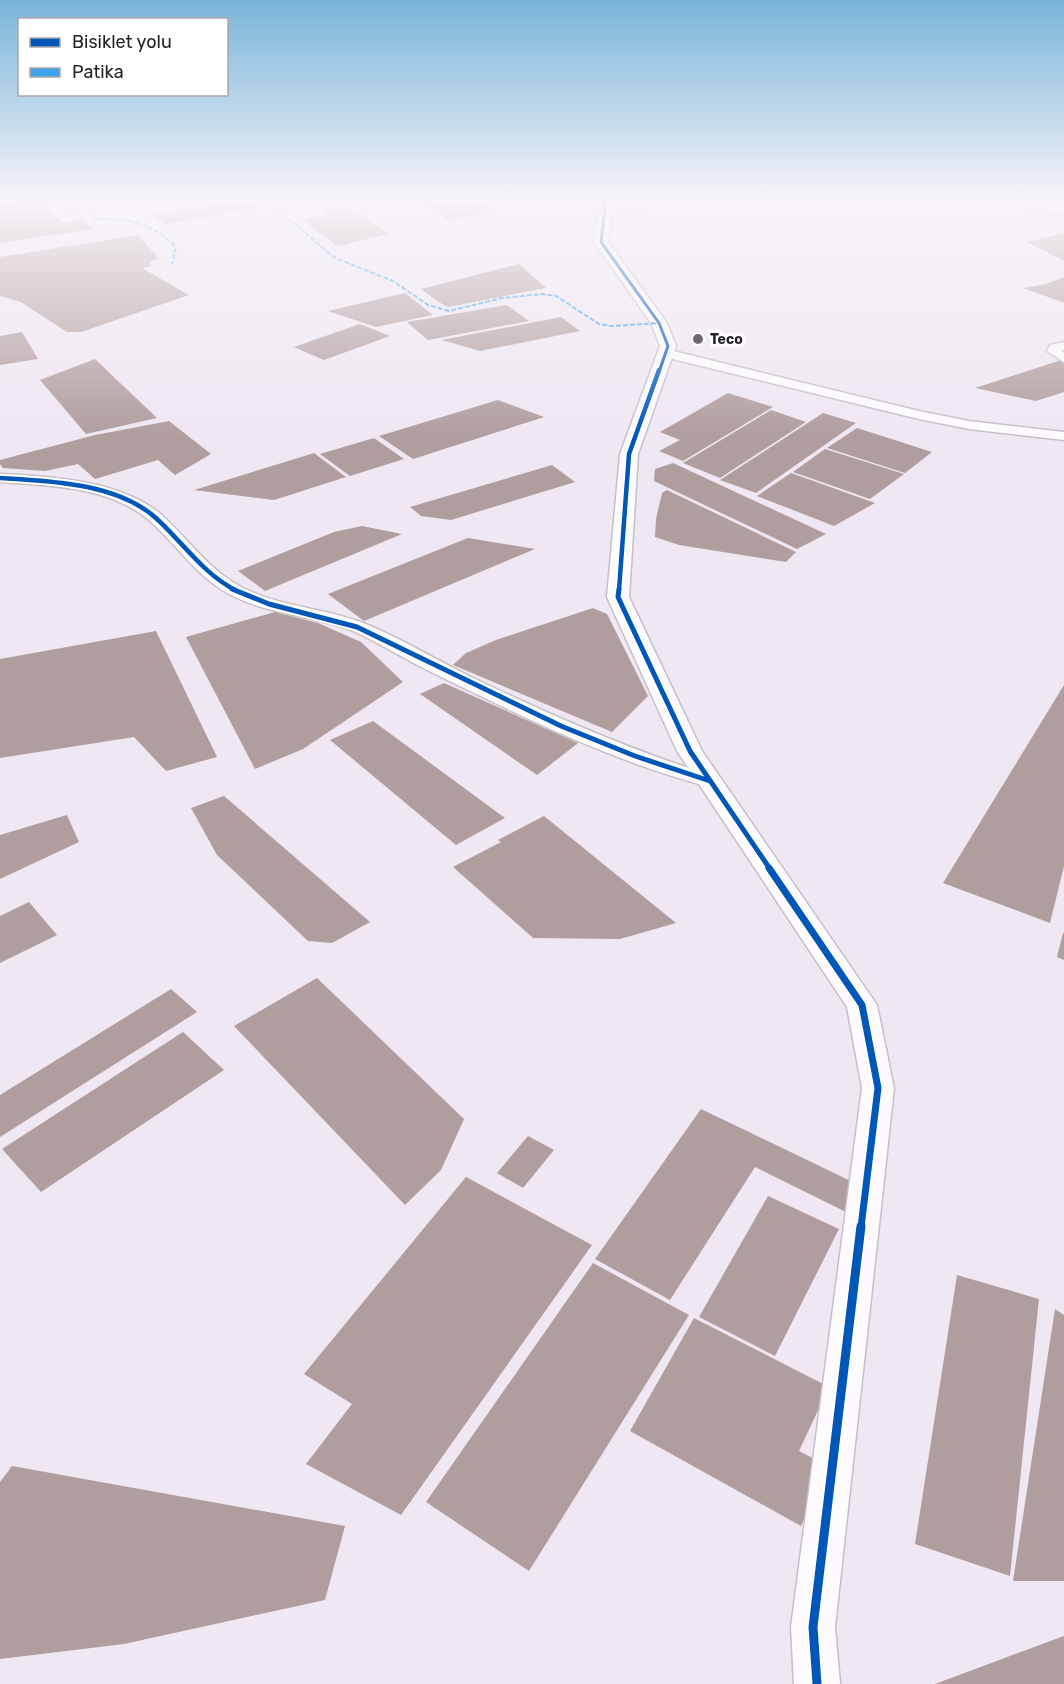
<svg xmlns="http://www.w3.org/2000/svg" width="1064" height="1684" viewBox="0 0 1064 1684" font-family="Rubik,sans-serif">
<style>
.building{fill:#b09d9e}
.lines{fill:none;stroke-linecap:round;stroke-linejoin:round}
.minor-casing{stroke:#c5bfc8;stroke-width:3}
.tertiary-casing{stroke:#c5bfc8;stroke-width:3}
.minor{fill:#fdfbfd;fill-rule:evenodd}
.tertiary{fill:#fdfbfd;fill-rule:evenodd}
.quiet{stroke:#3ea2eb;stroke-width:2;stroke-dasharray:5 2;stroke-linecap:butt}
.cycleway-far4-casing{stroke:#fff;stroke-width:5}
.cycleway-far3-casing{stroke:#fff;stroke-width:8}
.cycleway-far2-casing{stroke:#fff;stroke-width:9}
.cycleway-far1-casing{stroke:#fff;stroke-width:10}
.cycleway-casing{stroke:#fff;stroke-width:13}
.cycleway-far4{stroke:#0057b8;stroke-width:3}
.cycleway-far3{stroke:#0057b8;stroke-width:4.5}
.cycleway-far2{stroke:#0057b8;stroke-width:5}
.cycleway-far1{stroke:#0057b8;stroke-width:7}
.cycleway{stroke:#0057b8;stroke-width:9}
.poi-dot{fill:#6d676f;stroke:#fff;stroke-width:2}
.labels{text-anchor:middle;dominant-baseline:central;stroke-width:6;stroke-linejoin:round;paint-order:stroke}
.far-poi-label{font-size:14px;font-weight:bold;fill:#272229;stroke:#fff;text-anchor:start}
</style>
<rect width="100%" height="100%" fill="#efe7f2"/>
<!-- building -->
<g class="building">
<path d="M0,200H54V202L0,210Z"/>
<path d="M241,200H248L262,207L166,224L151,215Z"/>
<path d="M419,200H476L495,211L449,221Z"/>
<path d="M44,205L62,223L81,220L93,229L0,243V212Z"/>
<path d="M348,206L390,234L337,246L301,219L327,215L320,211Z"/>
<path d="M1064,233V261L1028,242Z"/>
<path d="M138,235L158,258L149,262L152,266L142,268L189,295L81,332H67L21,302L0,296V257Z"/>
<path d="M519,264L546,288L448,307L437,301L421,289Z"/>
<path d="M1064,277V302H1062L1023,288L1046,284Z"/>
<path d="M405,293L433,315L376,327L328,311Z"/>
<path d="M507,305L529,321L428,340L407,322Z"/>
<path d="M561,317L580,331L480,351L442,340Z"/>
<path d="M360,324L390,336L324,360L294,347Z"/>
<path d="M22,332L38,359L0,365V336Z"/>
<path d="M95,359L157,418L86,434L40,380Z"/>
<path d="M1061,360L1064,361V392L1036,401L975,388Z"/>
<path d="M728,393L773,407L683,461L659,451L680,440L660,432Z"/>
<path d="M498,400L544,417L413,459L379,436Z"/>
<path d="M771,410L806,422L720,478L683,463Z"/>
<path d="M823,413L856,423L756,493L720,480Z"/>
<path d="M169,421L211,454L175,475L158,460L95,479L78,464L45,471L3,468L0,464V460L95,435Z"/>
<path d="M857,428L932,452L905,473L827,448Z"/>
<path d="M374,438L404,459L350,476L320,454Z"/>
<path d="M825,449L904,474L870,499L793,472Z"/>
<path d="M314,453L346,477L274,500L194,490Z"/>
<path d="M673,463L826,534L797,549L654,481L655,469Z"/>
<path d="M552,465L575,482L451,520L421,516L410,507Z"/>
<path d="M791,473L875,503L834,526L757,496Z"/>
<path d="M667,490L796,552L786,562L679,545L655,537L656,519L662,493Z"/>
<path d="M362,526L402,534L265,591L238,571L334,532Z"/>
<path d="M468,538L535,549L364,621L328,594Z"/>
<path d="M593,608L607,614L648,696L612,732L453,665L466,653L496,640Z"/>
<path d="M275,612L318,623L361,642L403,682L303,749L255,769L186,637Z"/>
<path d="M156,631L217,757L166,771L134,737L0,758V659Z"/>
<path d="M444,683L578,743L537,775L420,694Z"/>
<path d="M1064,685V866L1050,923L943,883Z"/>
<path d="M373,721L505,818L456,845L330,740Z"/>
<path d="M224,796L370,922L332,943L308,941L217,855L191,808Z"/>
<path d="M67,815L79,842L0,879V835Z"/>
<path d="M544,816L676,923L620,939L533,938L453,867L501,842L498,840Z"/>
<path d="M29,902L57,935L0,963V916Z"/>
<path d="M1063,933H1064V960L1057,957Z"/>
<path d="M317,978L464,1119L441,1170L405,1205L234,1026Z"/>
<path d="M171,989L197,1012L0,1137V1095Z"/>
<path d="M183,1032L224,1070L41,1192L2,1149Z"/>
<path d="M701,1109L861,1186L846,1212L755,1167L670,1300L595,1259Z"/>
<path d="M528,1136L554,1150L523,1188L497,1173Z"/>
<path d="M466,1177L592,1245L401,1515L306,1464L352,1404L304,1374Z"/>
<path d="M768,1196L839,1229L775,1356L699,1317Z"/>
<path d="M593,1263L689,1315L529,1571L426,1502Z"/>
<path d="M957,1275L1039,1299L1010,1576L915,1544Z"/>
<path d="M1055,1309L1064,1315V1581H1013Z"/>
<path d="M694,1318L829,1387L799,1451L828,1466L801,1526L630,1431Z"/>
<path d="M12,1466L345,1526L325,1600L124,1644L0,1659V1482Z"/>
<path d="M1064,1636V1684H935Z"/>
</g>
<g class="lines">
<!-- minor casing -->
<g class="minor-casing">
<g id="minor">
<path d="M60,200H72L98,219L89,221Z"/>
<path d="M653,200H695L690,203L605,211L600,208L605,205Z"/>
<path d="M1064,342V350H1061L1064,352V362L1047,351L1050,345Z"/>
<path d="M665,349L919,411L969,421L1064,432V440L969,429L919,419L660,356L659,353L660,350Z"/>
<path d="M0,474C51,476 125,481 164,517C190,542 212,573 245,589C282,607 325,608 363,623C401,638 436,660 473,678C553,716 632,751 717,777L720,781L717,785L710,787C610,761 517,714 425,669C401,657 378,642 353,631C315,616 272,615 235,597C200,581 179,547 151,522C113,487 49,485 0,482Z"/>
</g>
</g>
<!-- tertiary casing -->
<g class="tertiary-casing">
<path id="tertiary" d="M596,200H609L612,208L608,242L667,323L676,346L638,454L629,597L702,751L877,1005L894,1088L835,1627L840,1684H794L791,1627L862,1088L847,1007L677,751L607,597L620,454L660,346L651,323L594,242L598,208Z"/>
</g>
<!-- minor -->
<use href="#minor" class="minor"/>
<!-- tertiary -->
<use href="#tertiary" class="tertiary"/>
<!-- quiet -->
<g class="quiet">
<path d="M260,200L284,215L335,258L393,281L428,305L449,311L502,298L543,294L556,296L599,324L611,326L659,323"/>
<path d="M993,200L1064,217"/>
<path d="M93,219C125,217 154,224 176,247L172,264"/>
</g>
<!-- cycleway-far4 casing -->
<g class="cycleway-far4-casing">
<path id="cycleway-far4" d="M602,200L605,208L601,242L659,323L668,346L659,372"/>
</g>
<!-- cycleway-far3 casing -->
<g class="cycleway-far3-casing">
<g id="cycleway-far3">
<path d="M0,478C51,481 118,483 157,519C183,543 203,573 235,590"/>
<path d="M619,590L629,454L659,370"/>
</g>
</g>
<!-- cycleway-far2 casing -->
<g class="cycleway-far2-casing">
<g id="cycleway-far2">
<path d="M232,589L269,604L357,627L561,726L635,756L710,781"/>
<path d="M619,589L618,597L690,751L770,869"/>
</g>
</g>
<!-- cycleway-far1 casing -->
<g class="cycleway-far1-casing">
<path id="cycleway-far1" d="M769,868L862,1005L878,1088L861,1227"/>
</g>
<!-- cycleway casing -->
<g class="cycleway-casing">
<path id="cycleway" d="M817,1684L813,1627L861,1226"/>
</g>
<!-- cycleway-far4 -->
<use href="#cycleway-far4" class="cycleway-far4"/>
<!-- cycleway-far3 -->
<use href="#cycleway-far3" class="cycleway-far3"/>
<!-- cycleway-far2 -->
<use href="#cycleway-far2" class="cycleway-far2"/>
<!-- cycleway-far1 -->
<use href="#cycleway-far1" class="cycleway-far1"/>
<!-- cycleway -->
<use href="#cycleway" class="cycleway"/>
</g>
<!-- sky -->
<linearGradient id="sky" x2="0" y2="1"><stop stop-color="#79b5d9"/><stop offset="0.46" stop-color="#f8f4f9"/><stop offset="1" stop-color="#f8f4f9" stop-opacity="0"/></linearGradient>
<rect width="1064" height="436" fill="url(#sky)"/>
<!-- markers -->
<circle class="poi-dot" cx="698" cy="339" r="6"/>
<g class="labels">
<!-- far-poi labels -->
<g class="far-poi-label">
<text x="710" y="339">Teco</text>
</g>
</g>
<!-- legend -->
<rect x="18" y="18" width="210" height="78" fill="#ffffff" stroke="#a9a7a9" stroke-width="1.5"/>
<rect x="30" y="38" width="30" height="9" fill="#0057b8" stroke="#a9a7a9" stroke-width="1.5"/>
<text x="72" y="48" font-size="18" fill="#272229">Bisiklet yolu</text>
<rect x="30" y="68" width="30" height="9" fill="#3ea2eb" stroke="#a9a7a9" stroke-width="1.5"/>
<text x="72" y="78" font-size="18" fill="#272229">Patika</text>
</svg>
